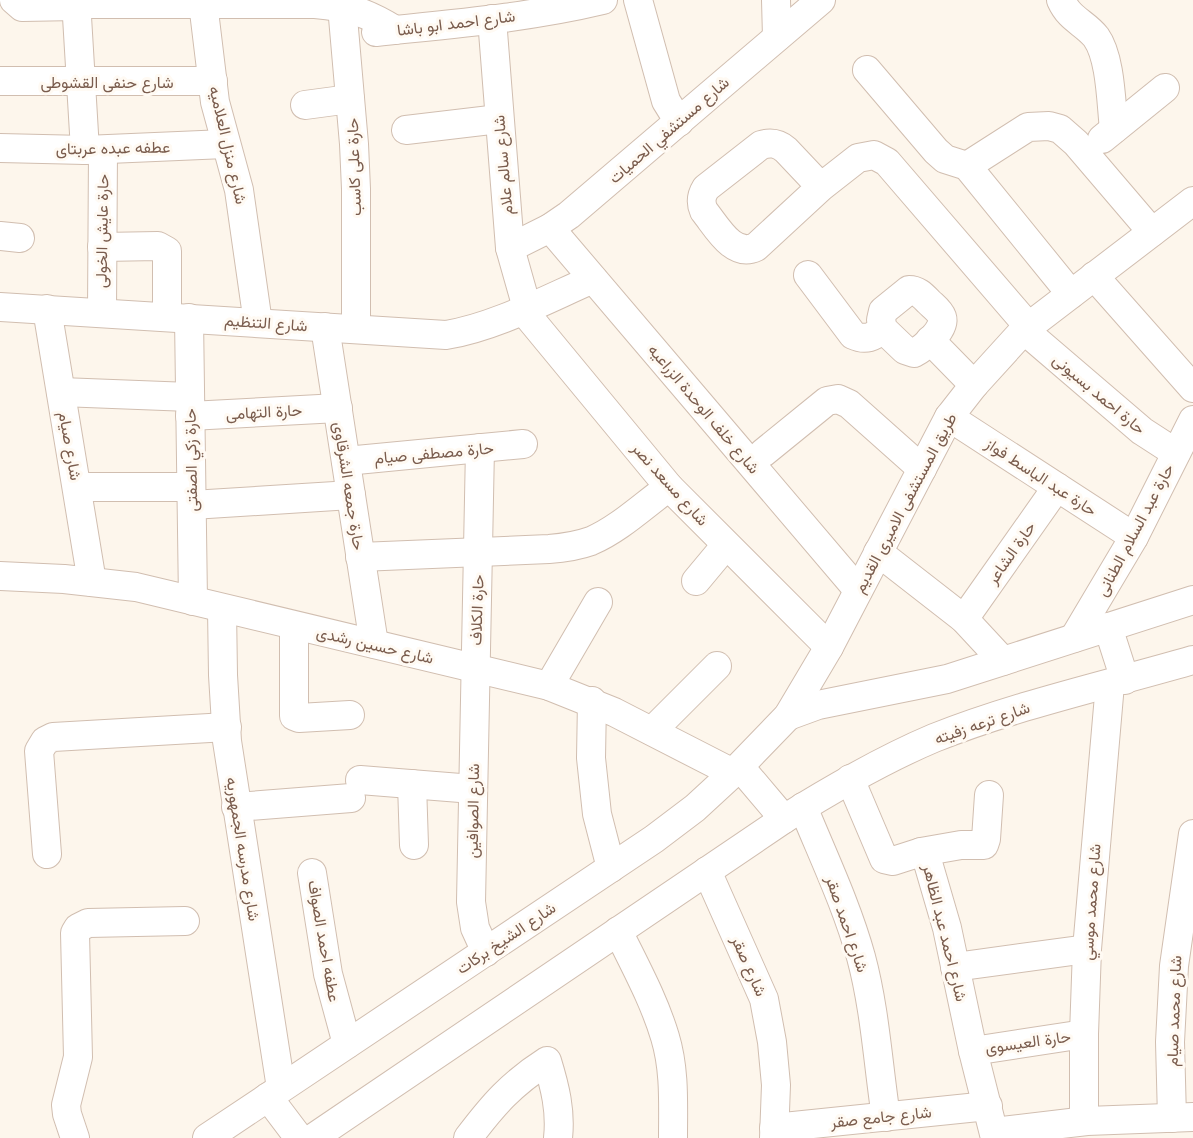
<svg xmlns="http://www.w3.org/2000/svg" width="1193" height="1138" viewBox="0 0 1193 1138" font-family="Arial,Vazirmatn,sans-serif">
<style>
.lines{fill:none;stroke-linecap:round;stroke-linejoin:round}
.minor-casing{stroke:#d1beb0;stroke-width:30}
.minor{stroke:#fff;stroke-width:28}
.labels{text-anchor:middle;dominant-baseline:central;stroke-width:6;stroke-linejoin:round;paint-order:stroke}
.street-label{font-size:16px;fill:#7a5c4d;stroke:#fffaf3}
</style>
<rect width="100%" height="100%" fill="#fdf6ec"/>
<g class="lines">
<!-- minor casing -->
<g class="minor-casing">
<g id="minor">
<path d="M14,0L22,7L77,6"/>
<path d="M76,0L85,150"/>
<path d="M638,0L666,101L679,122"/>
<path d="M776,0L777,37"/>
<path d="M1061,0C1070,20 1084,22 1096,37C1111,58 1111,104 1114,129"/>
<path d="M203,3L215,102L239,190L258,323"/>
<path d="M77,4H315C349,7 366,12 395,30"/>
<path d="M342,6L354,144L356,189V329"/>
<path d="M492,19L510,248L527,308"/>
<path d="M376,32C452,24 528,18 603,0"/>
<path d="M867,70L936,151L945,159L967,166L1071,294"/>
<path d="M0,81H213"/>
<path d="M305,105L350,99"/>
<path d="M406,130L499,119"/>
<path d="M1102,139L1165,88"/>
<path d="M0,148L85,150L225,144"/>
<path d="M967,166L1028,127L1049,126L1060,129L1076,143L1152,232"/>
<path d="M821,187L786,150C778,143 771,142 761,145L706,188C701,196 700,202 704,211C717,227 733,258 756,247L821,187L858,158L874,155L887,162L1029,327"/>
<path d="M550,228L858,590"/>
<path d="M0,236L20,238"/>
<path d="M102,247L158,246L167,251V317"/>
<path d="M510,248L550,228L569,215L821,0"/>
<path d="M808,275L853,335C866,341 873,337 883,329"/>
<path d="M1094,276L1193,388"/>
<path d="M909,290C918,290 923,296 929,302C933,306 940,311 942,317C946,329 924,348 914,353L905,350L883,329L881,320L883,311Z"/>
<path d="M0,307L446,335C495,327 547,299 593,279"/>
<path d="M47,309L92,582"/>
<path d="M522,309L669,487L829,647"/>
<path d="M102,313L103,150"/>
<path d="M189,318L193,601"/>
<path d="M325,327L374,644"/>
<path d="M1024,330L1142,431L1176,453"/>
<path d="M930,340L974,385"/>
<path d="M61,392L190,397"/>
<path d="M190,416L338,408"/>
<path d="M949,417L1134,537"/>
<path d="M480,448L471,902L475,928L486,952"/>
<path d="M763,453L827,401L838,399L849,404L922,469"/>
<path d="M346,461L523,444"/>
<path d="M77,487H191"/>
<path d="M192,505L351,495"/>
<path d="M878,552L964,619L1003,661"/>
<path d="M360,557L549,549C563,548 577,546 591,541C619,529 644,505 669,487"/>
<path d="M0,576L64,579L136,587L549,686L614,712L733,773"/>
<path d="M696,581L726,545"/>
<path d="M222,609L223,675L227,741L281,1088"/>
<path d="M964,619L1057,487"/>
<path d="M294,626V716L299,718L350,715"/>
<path d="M1108,627L1125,680"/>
<path d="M1074,638L1134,537L1193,420"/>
<path d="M549,686L598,602"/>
<path d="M592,701L591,758L597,814L611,868"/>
<path d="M788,716L818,705L947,679L1193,600"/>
<path d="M652,731L717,666"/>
<path d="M740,767L784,819"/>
<path d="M850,779L884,859L893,861L921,852L926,856L947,928L973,1051L995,1138"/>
<path d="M360,780L473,789"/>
<path d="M412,784L414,845"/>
<path d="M236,807L351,798"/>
<path d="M803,807C823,856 847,906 861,957C875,1009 878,1064 886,1117"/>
<path d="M921,852L961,845H984L986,839L989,795"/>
<path d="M47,854L39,751L45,741L53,737L227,727"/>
<path d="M707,871L764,999L772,1042L776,1085L774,1138"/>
<path d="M312,873L328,974L347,1044"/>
<path d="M618,931C635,966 654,1000 665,1037C675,1070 673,1104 673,1138"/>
<path d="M955,967L1087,949"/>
<path d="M973,1051L1084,1034"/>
<path d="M268,1097L299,1138"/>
<path d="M1172,1118L1170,1042L1174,966L1193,834"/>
<path d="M1084,1121V1034L1087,949L1110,684"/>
<path d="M774,1128L988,1106"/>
<path d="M994,1132L1087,1121L1193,1117"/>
<path d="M75,1138L67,1114L66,1105L78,1057L75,933L78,928L88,923L185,921"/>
<path d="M207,1138L654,839L695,808L733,773L788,716L829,647L949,417L974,385L1024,330L1193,201"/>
<path d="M313,1138L784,819C832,789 882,760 934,738C1017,705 1107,685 1193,660"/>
<path d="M468,1138C493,1105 511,1084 547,1061C555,1087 561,1111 558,1138"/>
</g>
</g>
<!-- minor -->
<use href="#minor" class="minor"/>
</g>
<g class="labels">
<!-- street labels -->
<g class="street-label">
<text transform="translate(456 23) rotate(-7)">شارع احمد ابو باشا</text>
<text x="107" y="82">شارع حنفى القشوطى</text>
<text transform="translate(669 130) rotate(-41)">شارع مستشفي الحميات</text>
<text transform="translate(228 145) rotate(77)">شارع منزل العلاميه</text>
<text transform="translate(113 148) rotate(-1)">عطفه عبده عربتاى</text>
<text transform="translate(503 165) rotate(-95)">شارع سالم علام</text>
<text transform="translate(354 167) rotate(-92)">حارة على كاسب</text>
<text transform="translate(102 231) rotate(-89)">حارة عايش الخولى</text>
<text transform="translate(266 323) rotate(4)">شارع التنظيم</text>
<text transform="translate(1099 394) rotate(40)">حارة احمد بسيونى</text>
<text transform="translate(704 409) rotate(50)">شارع خلف الوحدة الزراعيه</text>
<text transform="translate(264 412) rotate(-3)">حارة التهامى</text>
<text transform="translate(70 446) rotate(80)">شارع صيام</text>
<text transform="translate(434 453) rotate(-5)">حارة مصطفى صيام</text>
<text transform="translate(191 460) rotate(-91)">حارة زكي الصفتى</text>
<text transform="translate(1041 477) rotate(33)">حارة عبد الباسط فواز</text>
<text transform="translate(670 484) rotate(48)">شارع مسعد نصر</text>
<text transform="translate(349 486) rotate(81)">حارة جمعه الشرقاوى</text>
<text transform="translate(905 503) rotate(-62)">طريق المستشفى الاميرى القديم</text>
<text transform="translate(1135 530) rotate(-62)">حارة عبد السلام الطنانى</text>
<text transform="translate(1011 553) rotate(-55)">حارة الشاعر</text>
<text transform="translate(477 610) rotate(-88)">حارة الكلاف</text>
<text transform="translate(375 645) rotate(13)">شارع حسين رشدى</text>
<text transform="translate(982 723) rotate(-19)">شارع ترعه زفيته</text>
<text transform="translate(473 811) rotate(-89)">شارع الصوافين</text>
<text transform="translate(243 849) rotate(81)">شارع مدرسه الجمهوريه</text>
<text transform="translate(1091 902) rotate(-86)">شارع محمد موسي</text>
<text transform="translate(847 924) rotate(71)">شارع احمد صقر</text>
<text transform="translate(945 933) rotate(76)">شارع احمد عبد الظاهر</text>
<text transform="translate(506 938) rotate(-34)">شارع الشيخ بركات</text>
<text transform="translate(324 941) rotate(80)">عطفه احمد الصواف</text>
<text transform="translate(749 966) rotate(66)">شارع صقر</text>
<text transform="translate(1174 1011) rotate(-88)">شارع محمد صيام</text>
<text transform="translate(1028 1042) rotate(-8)">حارة العيسوى</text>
<text transform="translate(881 1117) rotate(-6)">شارع جامع صقر</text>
</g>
</g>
</svg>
